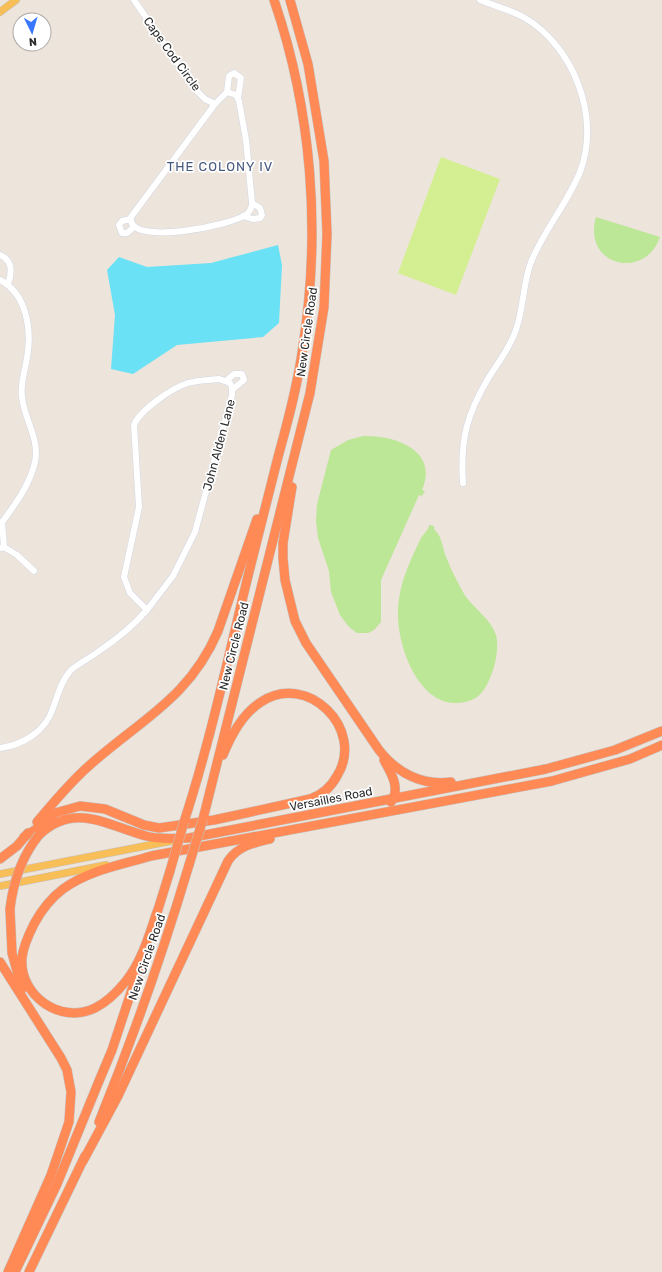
<svg xmlns="http://www.w3.org/2000/svg" width="662" height="1272" viewBox="0 0 662 1272" font-family="Rubik,sans-serif">
<style>
.green{fill:#bce796}
.pitch{fill:#d3ef91}
.water{fill:#6ae1f5}
.lines{fill:none;stroke-linecap:round;stroke-linejoin:round}
.minor-casing{stroke:#d1d7e4;stroke-width:7}
.major-casing{stroke:#c4c4c4;stroke-width:8}
.highway-casing{stroke:#c4c4c4;stroke-width:10}
.minor{stroke:#fff;stroke-width:6}
.major{stroke:#f8be57;stroke-width:7}
.highway{stroke:#ff8a56;stroke-width:9}
.highway-bridge-casing{stroke:#c4c4c4;stroke-width:10;stroke-linecap:butt}
.highway-bridge{stroke:#ff8a56;stroke-width:9}
.labels{text-anchor:middle;dominant-baseline:central;stroke-width:3.5;stroke-linejoin:round;paint-order:stroke}
.street-label{font-size:12px;fill:#2b2b2b;stroke:#fff}
.neighbourhood-label{font-size:13px;letter-spacing:1px;fill:#48597e;stroke:#fff}
</style>
<rect width="100%" height="100%" fill="#ede4dc"/>
<!-- green -->
<g class="green">
<path d="M596,217L660,237C645,281 582,266 596,217Z"/>
<path d="M363,436C395,435 439,450 422,490L425,491L422,496L419,495L381,580V622L374,630L368,633H357L349,627L340,615L331,592L329,571L318,538L316,521L317,504L331,450L348,440Z"/>
<path d="M429,525L434,526V529C443,537 442,549 447,559C451,570 457,581 463,592C471,607 490,617 496,635C499,645 496,663 492,673C486,688 481,699 465,702C421,712 398,649 398,615C398,586 408,566 420,540C422,535 429,530 429,525Z"/>
</g>
<!-- pitch -->
<path class="pitch" d="M441,157L500,179L456,295L398,273Z"/>
<!-- water -->
<path class="water" d="M278,245L282,265L279,323L263,337L177,345L133,374L111,369L115,315L107,270L119,257L147,267L211,263Z"/>
<g class="lines">
<!-- minor casing -->
<g class="minor-casing">
<g id="minor">
<path d="M134,0L196,90L205,99L215,104"/>
<path d="M227,92L236,95L239,101L246,140L252,203C252,208 250,211 247,214C232,226 126,247 131,217L215,104Z"/>
<path d="M227,92L229,76L234,73L241,78L238,98"/>
<path d="M243,216L253,219L260,218L262,215L260,208L252,203"/>
<path d="M130,219L122,221L119,225L122,233H127L134,227"/>
<path d="M0,255C13,260 12,273 8,284"/>
<path d="M0,280C27,294 32,330 27,358C25,371 20,383 22,397C24,419 40,439 35,462C30,485 14,506 0,525"/>
<path d="M219,379L230,383L232,387V395L195,532L173,576L147,610L130,593L124,577L139,507L134,425C140,410 172,388 188,383C198,380 209,380 219,379Z"/>
<path d="M226,381L234,374H242L244,380L233,389"/>
<path d="M463,483C460,439 467,414 489,377C498,363 508,350 514,335C524,312 522,286 531,262C544,230 567,204 580,172C601,118 574,47 525,18C511,10 495,6 480,0"/>
<path d="M2,522L4,547"/>
<path d="M0,548L4,547L17,555L34,571"/>
<path d="M0,748C23,745 46,731 53,708C58,695 61,681 71,670C79,663 90,658 99,651C117,639 133,626 147,610"/>
</g>
</g>
<!-- major casing -->
<g class="major-casing">
<g id="major">
<path d="M0,12L16,0"/>
<path d="M0,874L171,841"/>
<path d="M0,886L106,865"/>
</g>
</g>
<!-- highway casing -->
<g class="highway-casing">
<g id="highway">
<path d="M292,487L283,543V558L285,580L295,621L306,643L379,750C397,773 422,786 451,782"/>
<path d="M384,760C391,773 401,788 391,802"/>
<path d="M203,819L310,393L324,307L327,234L324,161L308,64L290,0"/>
<path d="M37,822C54,802 71,781 91,764C142,719 190,697 218,631L257,519"/>
<path d="M184,822C210,742 228,658 248,576C258,537 268,497 278,457C288,421 298,384 303,346C321,231 312,111 274,0"/>
<path d="M39,835C75,801 108,826 146,836C160,840 175,838 189,838L546,769L615,750L662,731"/>
<path d="M24,837L41,826L55,813L80,806L105,809L144,825L159,828L214,820L310,799C322,795 331,787 337,776C366,729 307,671 261,702C242,714 231,736 223,755"/>
<path d="M0,859L17,846L28,833"/>
<path d="M10,909L12,953L22,989"/>
<path d="M157,912C149,935 142,961 126,981C118,991 107,1002 95,1008C60,1025 19,995 22,958C23,946 29,934 34,924C41,911 51,898 63,889C89,870 121,865 151,856L552,781L630,759L662,745"/>
<path d="M156,916L170,871"/>
<path d="M0,962L61,1058L67,1070L71,1092L69,1122L51,1175L8,1272"/>
<path d="M99,1122C133,1038 163,952 189,865"/>
<path d="M83,1161L118,1096L228,861C238,846 253,843 270,839"/>
<path d="M15,1272L57,1184L99,1081L112,1050L139,968"/>
<path d="M29,1272L85,1156"/>
</g>
</g>
<!-- minor -->
<use href="#minor" class="minor"/>
<!-- major -->
<use href="#major" class="major"/>
<!-- highway -->
<use href="#highway" class="highway"/>
<!-- highway-bridge casing -->
<g class="highway-bridge-casing">
<g id="highway-bridge">
<path d="M189,865L203,819"/>
<path d="M170,871L184,822"/>
<path d="M10,909C13,883 22,856 39,835"/>
</g>
</g>
<!-- highway-bridge -->
<use href="#highway-bridge" class="highway-bridge"/>
</g>
<g class="labels">
<!-- street labels -->
<g class="street-label">
<text transform="translate(172 54) rotate(54)">Cape Cod Circle</text>
<text transform="translate(307 332) rotate(-82)">New Circle Road</text>
<text transform="translate(219 445) rotate(-75)">John Alden Lane</text>
<text transform="translate(234 646) rotate(-76)">New Circle Road</text>
<text transform="translate(331 799) rotate(-11)">Versailles Road</text>
<text transform="translate(147 957) rotate(-71)">New Circle Road</text>
</g>
<!-- neighbourhood labels -->
<g class="neighbourhood-label">
<text x="220" y="166">THE COLONY IV</text>
</g>
</g>
<!-- north arrow -->
<g transform="translate(32 32) rotate(175)"><circle r="19" fill="#ffffff" stroke="#aaaaaa"/>
<path d="M0-3L7 15L0 10L-7 15Z" fill="#3876ff"/>
<text y="-6" font-size="11" font-weight="bold" text-anchor="middle" fill="#2b2b2b">N</text>
</g>
</svg>
